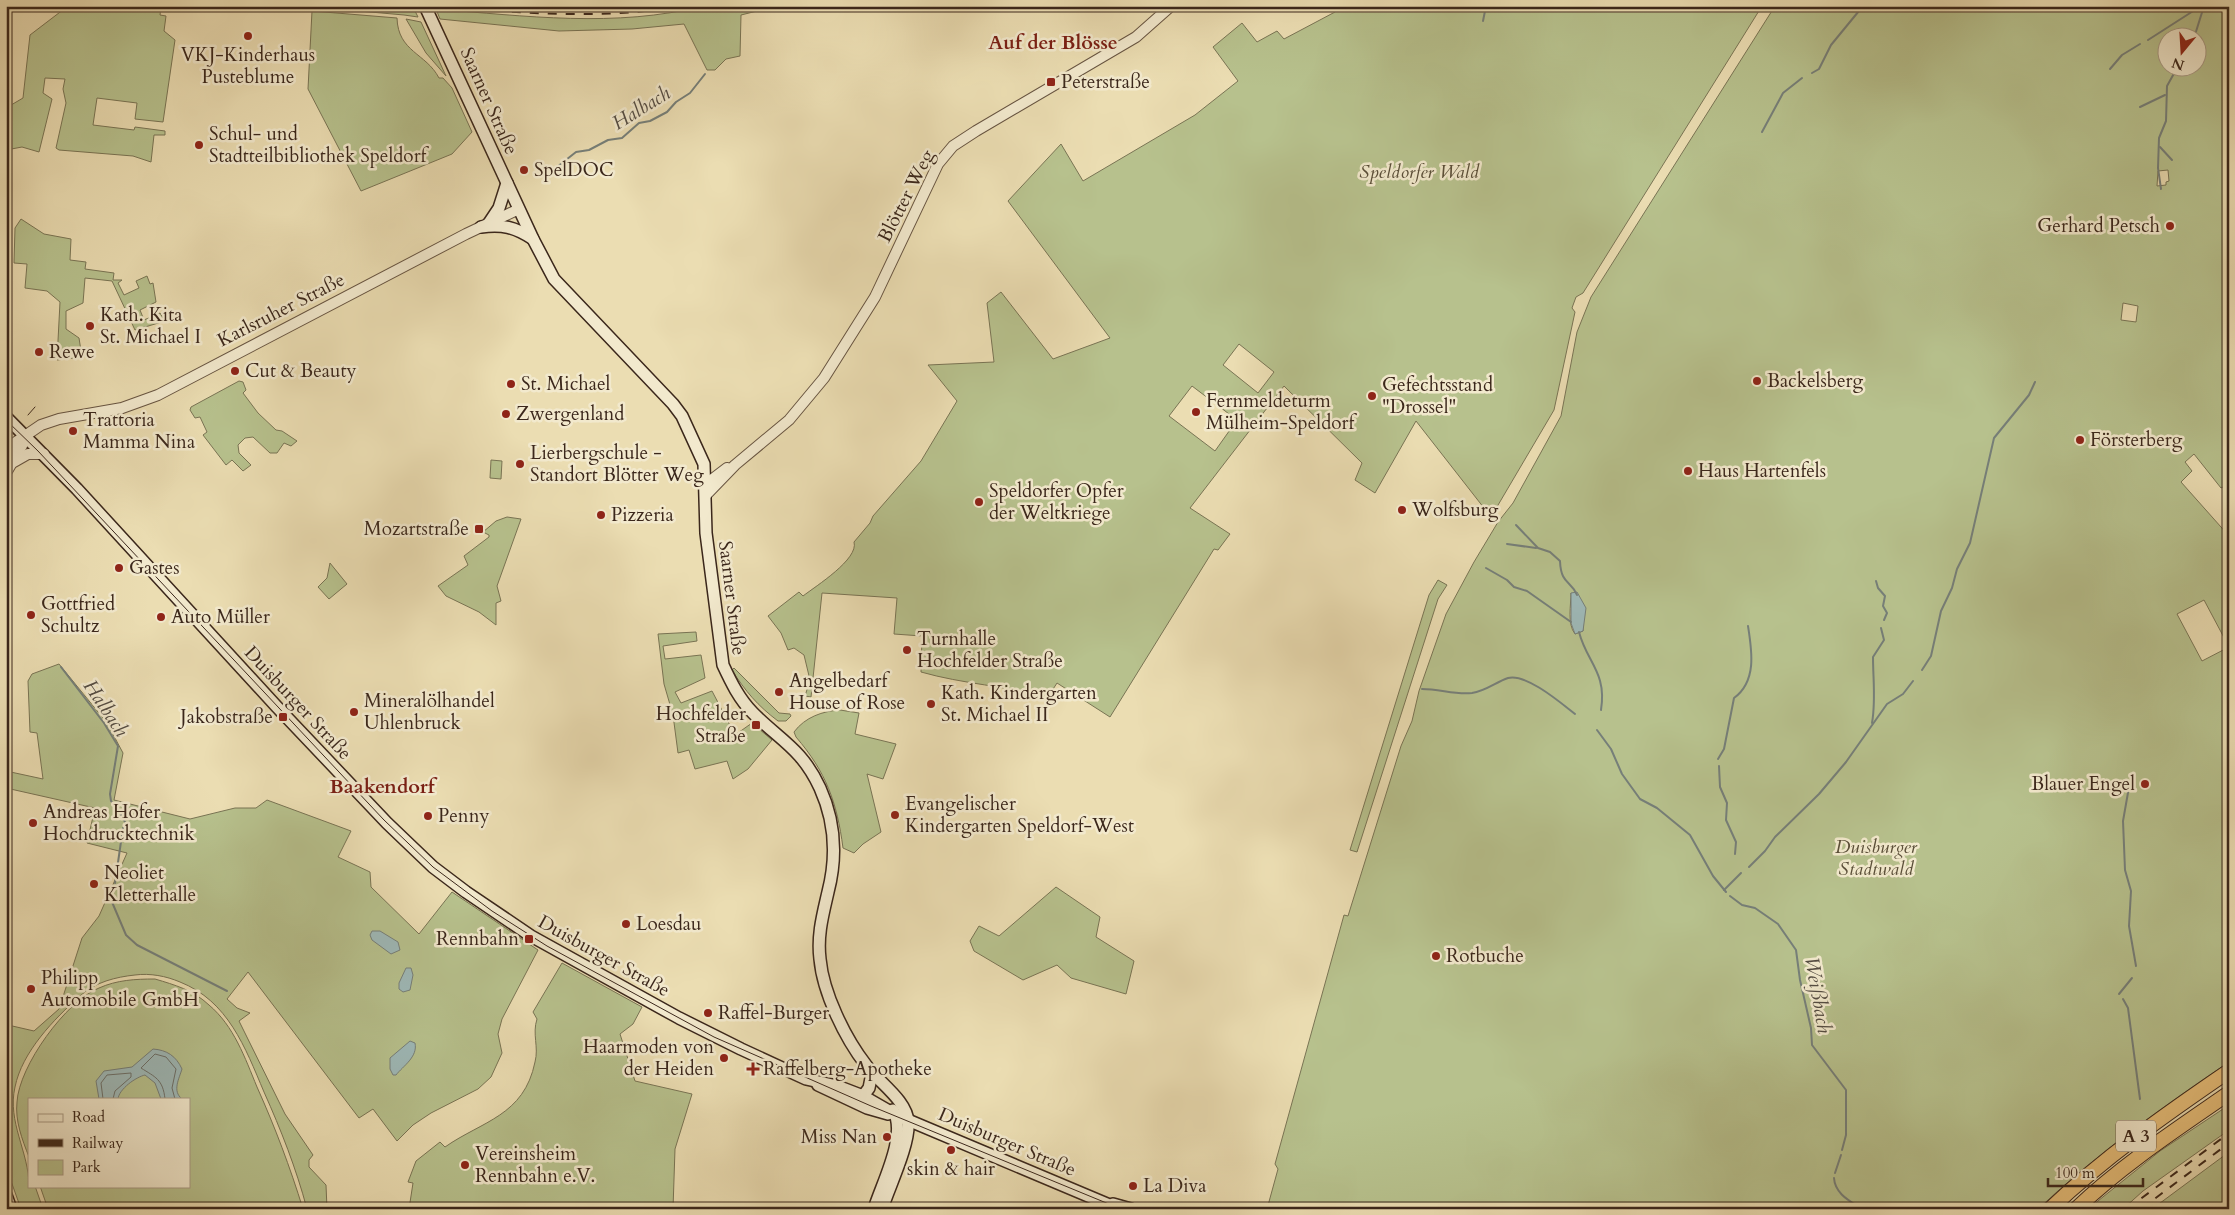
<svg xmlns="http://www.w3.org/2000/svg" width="2235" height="1215" viewBox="0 0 2235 1215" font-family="Cardo,serif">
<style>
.green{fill:#b7c18d;stroke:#797454;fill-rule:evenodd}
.water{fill:#9eb9b8;stroke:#767f79}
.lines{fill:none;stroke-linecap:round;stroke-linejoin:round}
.shore{stroke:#6c706a;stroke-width:1}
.stream{stroke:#767f79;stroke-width:2}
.tertiary-casing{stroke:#675441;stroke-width:12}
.secondary-casing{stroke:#3b271b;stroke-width:14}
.motorway-casing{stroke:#3b271b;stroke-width:16}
.tertiary{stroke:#f2e9cd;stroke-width:10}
.secondary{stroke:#f2e9cd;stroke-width:11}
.motorway{stroke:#e6be79;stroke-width:14}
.tram{stroke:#3b271b;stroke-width:1}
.rail{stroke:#3b271b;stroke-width:2;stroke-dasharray:9 9;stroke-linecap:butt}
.poi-dot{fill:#8f2418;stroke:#f2e9cd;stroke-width:2}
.labels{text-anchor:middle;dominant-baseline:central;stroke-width:5;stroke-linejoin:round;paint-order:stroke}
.shield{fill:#f2e9cd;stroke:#726150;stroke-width:1}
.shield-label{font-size:18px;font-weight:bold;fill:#3b271b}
.poi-label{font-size:19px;fill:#3b271b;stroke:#f2e9cd;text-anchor:start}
.street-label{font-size:19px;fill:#3b271b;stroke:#f2e9cd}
.park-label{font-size:19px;font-style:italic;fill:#5a4e38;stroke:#f2e9cd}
.neighbourhood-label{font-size:20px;font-weight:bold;fill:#7a1f14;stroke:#f2e9cd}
.water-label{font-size:20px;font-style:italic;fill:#544c42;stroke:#f2e9cd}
</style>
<rect width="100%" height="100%" fill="#ebddb2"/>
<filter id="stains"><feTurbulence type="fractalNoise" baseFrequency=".004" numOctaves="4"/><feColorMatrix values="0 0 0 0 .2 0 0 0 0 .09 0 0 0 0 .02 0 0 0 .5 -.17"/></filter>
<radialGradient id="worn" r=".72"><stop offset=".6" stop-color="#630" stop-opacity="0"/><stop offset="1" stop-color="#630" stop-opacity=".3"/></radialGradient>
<!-- green -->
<g class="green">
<path d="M68,6H161L160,15L166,16L164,31L175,40L163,122L135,119L137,103L97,98L93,125L134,130L135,127L165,131V135H154L151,162L133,156L59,150L56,148L66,103L63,89L65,79L45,78L43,93L52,99L39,152L22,147L6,150V108L23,98L30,35Z"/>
<path d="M303,6L413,7L418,17L404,15Z"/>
<path d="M703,6H777L741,15L740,56L726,59L715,70H707L684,24L632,29L559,31L440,19L436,9C525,16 616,28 703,6Z"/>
<path d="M1332,6H1762L1583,293L1576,297L1572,308L1575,312L1554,410L1491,517L1416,421L1375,493L1355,480L1362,463L1284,386L1190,508L1230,534L1218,550L1214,549L1110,717L1057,683L1048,697C1006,686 963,684 921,672L922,636L894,634L897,598L822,593L811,697L805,696L810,680L804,655L794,648L788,650L781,633L768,616L799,592L803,596C816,586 859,559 854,542L870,523L873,516L921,461L957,401L928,365L994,362L987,303L1001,292L1053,359L1110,338L1008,201L1061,144L1083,181L1195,115L1238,81L1213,47L1242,23L1257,42L1277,31L1284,39L1335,12ZM1239,344L1274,372L1258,393L1223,365ZM1192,386L1237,420L1215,451L1169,416Z"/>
<path d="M1775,6H2229V484L2221,488L2194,454L2185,462L2192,471L2181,482L2229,536V1062C2162,1107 2097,1154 2038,1209H1267L1278,1169L1275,1164L1344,915L1348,916L1401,746L1412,721L1419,691L1446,614L1474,562L1498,522L1513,503L1561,416L1577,332L1591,297ZM2168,38H2198V68H2168ZM2168,170L2169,181L2166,182V185L2157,186L2158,171ZM2123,303L2138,306L2136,322L2121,320ZM1571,593L1583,623V631L1575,634C1567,624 1571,605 1571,593ZM2204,600L2229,647L2202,661L2177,614Z"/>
<path d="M312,11L397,18C398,52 426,53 439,78H443L452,88L472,132L452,154L361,191L308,89Z"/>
<path d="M406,19L421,22L446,76L426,53Z"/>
<path d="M21,219L44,234L71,239L70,260L86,262L85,269L114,273L113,280H122L118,283L124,295L139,288L136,281L147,276L150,284L153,283L156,302L140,310L144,320L160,313L165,321L135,330L112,281L85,278L83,303L66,311V329L79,338L82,357L57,360L60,302L47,291L25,288L27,264L14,263L15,228Z"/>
<path d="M239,381L243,382L246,390L243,393L258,413L276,430L282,431L297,441L291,446L284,443L277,453H270L253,437L245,438L238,445L239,453L251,465L243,471L232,460L226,465L203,435L207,432L200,417L195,418L190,410L191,407Z"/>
<path d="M491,460L502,461L501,479L490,478Z"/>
<path d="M507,517L521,519L497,586L501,601L496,603V625L479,612L446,596L438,586L468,565L464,556L489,537V535L483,532L496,521Z"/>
<path d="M330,563L347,584L329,599L318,587L327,578Z"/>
<path d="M1438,580L1447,585L1438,599L1357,852L1350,850L1429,595Z"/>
<path d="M696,632L697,641L663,646L665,659L701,655L705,678L675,692L681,703L712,691L735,735L752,723L772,740L748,769L733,779L727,761L695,769L689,750L678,753L673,715L664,684L658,634Z"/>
<path d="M59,664L107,723L123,753L114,800L190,819L235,808H256L267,800L351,831L338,857L370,872L371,887L419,934L452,892L538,950L502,1019L498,1034L502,1053L491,1077L478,1089L431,1113L413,1125L397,1141L373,1109L359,1118L248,972L227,999L237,1008L250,1013L239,1021L285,1114L313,1155L309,1160V1167L326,1185L327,1209H307C296,1168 281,1130 264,1092C245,1047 228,1001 180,982C166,976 150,973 135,975C116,977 95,982 80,996C54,1019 22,1052 15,1087C7,1122 29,1152 29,1186H35L43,1209H21L6,1167V1069L10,1063L8,1025L34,1031L59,1009L82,938L99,916L127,853L87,843L95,808L6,788V771L43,779L37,733L30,732L28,681L32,674Z"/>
<path d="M734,668L779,713L790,714L791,716L786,721H778C758,706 745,691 732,670Z"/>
<path d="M840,710L859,713L855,734L896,744L883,779L867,774L881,832L863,844L854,853L843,848C837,802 826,772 796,737L794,732C805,717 823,711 840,710Z"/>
<path d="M1056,887L1100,917L1096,937L1134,961L1126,994L1071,978L1057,965L1023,980L974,951L970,941L979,926L999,936Z"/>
<path d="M562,963L642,1007L633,1024L620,1034L635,1081L692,1094L675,1149L673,1209H409L413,1183L408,1182L416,1161L440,1142L445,1147C482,1121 524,1116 535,1062C539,1047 532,1034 537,1019L533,1012Z"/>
<path d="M155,979C175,985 193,990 209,1005C234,1026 245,1058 257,1087C275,1127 290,1167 303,1209H48L40,1186H189V1099H29V1157C22,1139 15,1121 17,1102C19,1066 66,1001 99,988C117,980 135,979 155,979Z"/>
<path d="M2229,1105V1130L2143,1191L2123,1209H2088L2160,1151Z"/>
<path d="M2229,1152V1209H2152Z"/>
</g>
<!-- water -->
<g class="water">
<path d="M1577,592L1586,608L1583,631L1575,634L1571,623V593Z"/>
<path d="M372,931H380L398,942L400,950L391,954L372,940L370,935Z"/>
<path d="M406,968H411L413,975L410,990L403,992L399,989V983Z"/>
<path d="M410,1041L415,1043C418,1057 403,1066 396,1075H393L390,1069V1058Z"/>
<path d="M153,1049C167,1050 176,1056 182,1069C179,1079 172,1091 182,1099H161L155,1083L145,1075C136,1077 119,1089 118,1099H99L96,1081L104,1071L132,1067Z"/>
</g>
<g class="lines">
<!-- shore -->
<g class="shore">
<path d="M103,1099L101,1083L107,1075L131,1073V1077L115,1091L113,1099"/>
<path d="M165,1099C163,1079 155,1077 141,1068L155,1054L166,1057L176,1069L172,1088L175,1099"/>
</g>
<!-- stream -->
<g class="stream">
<path d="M1483,21L1486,6"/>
<path d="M2194,38L2204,6"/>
<path d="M2148,40L2201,6"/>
<path d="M2110,69L2122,55L2140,44"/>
<path d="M1812,73L1819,69L1831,45L1863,6"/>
<path d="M2140,107L2165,95"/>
<path d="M1762,132L1783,93L1802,78"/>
<path d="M2160,147L2172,160"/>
<path d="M557,167L576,152L589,150L608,140L622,138L639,123L650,121L667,112L676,102L690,93L705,74"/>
<path d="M2161,189L2158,168L2159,138L2166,121L2167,86L2177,68"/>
<path d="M1516,525L1538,548L1550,552L1560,561C1561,585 1571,580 1577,595"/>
<path d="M1507,544L1536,548"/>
<path d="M1486,568L1507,580L1514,587L1527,591L1571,622"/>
<path d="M1876,581L1878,588L1885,596L1883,606L1887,613L1884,620"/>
<path d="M1579,632C1587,663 1607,672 1601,710"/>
<path d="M61,667L104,723L118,746L110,794L111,801L117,807L125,822"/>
<path d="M1922,670L1931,656L1941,611L1952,588L1957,569L1970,543L1994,438L2029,395L2035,382"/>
<path d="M1422,689C1440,689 1455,695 1472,693C1486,691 1496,682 1508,678C1526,673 1561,703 1575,714"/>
<path d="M1872,723C1876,701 1873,679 1873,657L1884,640L1881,628"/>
<path d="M1597,730L1611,749L1622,774L1640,799L1657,808L1690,835L1713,876L1726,892"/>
<path d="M1718,759L1724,749L1734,698C1757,681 1752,651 1748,626"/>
<path d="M1719,766L1720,787L1727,803L1726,820L1736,842L1735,854"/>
<path d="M2129,787L2123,821L2125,870L2131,891L2129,926L2136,966"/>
<path d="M1749,867L1765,851L1775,837L1819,794L1846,762L1887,704L1903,694L1913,681"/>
<path d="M115,883L123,828"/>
<path d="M1724,890L1741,873"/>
<path d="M1730,896L1742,905L1755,908L1778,924L1796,950L1800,980L1811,1028L1812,1045L1846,1090V1135L1842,1150"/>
<path d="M112,902L126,935L137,945L227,991"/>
<path d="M2119,994L2132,978"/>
<path d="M2123,999L2128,1008L2140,1099"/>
<path d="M1835,1173L1841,1155"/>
<path d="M1834,1178C1835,1194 1850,1201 1862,1209"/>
</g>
<!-- tertiary casing -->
<g class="tertiary-casing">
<g id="tertiary">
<path d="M6,7L7,6"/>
<path d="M6,460L16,442L41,425L59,419L122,408L158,395L466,234L519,209"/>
<path d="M14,462L28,454H44"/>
<path d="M6,473L27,437"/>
<path d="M706,484L727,468"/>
<path d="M706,495L735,465L789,420L824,378L875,297L938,164L953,146L976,131L1136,37L1171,6"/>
</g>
</g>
<!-- secondary casing -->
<g class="secondary-casing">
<g id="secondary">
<path d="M425,6L533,239L554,279L673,404L682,416L704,464L706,533L723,665C731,682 739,699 753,713C781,741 802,749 820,788C835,821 837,857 828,892C823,914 817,935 820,959C823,993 845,1038 866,1065C878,1082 907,1100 908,1122C910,1144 889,1187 882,1209"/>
<path d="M489,223L499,208L507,183"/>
<path d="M481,227C502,224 515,227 533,239"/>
<path d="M6,417L77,489L277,707L387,823L433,867L466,892L531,936L679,1018L741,1049L806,1079L837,1086L863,1096L896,1115"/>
<path d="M818,1085L867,1108L888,1114"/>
<path d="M863,1096L869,1088L871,1078"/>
<path d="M903,1118L1119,1209"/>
<path d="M6,1195L11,1209"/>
<path d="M1113,1204L1131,1209"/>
<path d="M874,1209C882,1183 908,1135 893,1110"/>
</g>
</g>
<!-- motorway casing -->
<g class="motorway-casing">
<g id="motorway">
<path d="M2050,1209C2105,1157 2166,1114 2229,1071"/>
<path d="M2076,1209C2122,1165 2177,1129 2229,1093"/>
</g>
</g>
<!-- tertiary -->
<use href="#tertiary" class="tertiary"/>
<!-- secondary -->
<use href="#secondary" class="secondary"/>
<!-- motorway -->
<use href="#motorway" class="motorway"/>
<!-- tram -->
<g class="tram">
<path d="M28,415L35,407"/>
<path d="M6,420L38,451L384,820L433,867L492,911L547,946L714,1037L871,1106L1121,1209"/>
</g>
<!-- rail -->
<g class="rail">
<path d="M440,6C521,13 601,20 682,6"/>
<path d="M2127,1209L2229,1133"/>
<path d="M2141,1209L2229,1143"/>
</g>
</g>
<!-- markers -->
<g class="poi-dot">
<circle cx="248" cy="36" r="5"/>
<rect x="1046" y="77" width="10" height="10" rx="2.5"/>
<circle cx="199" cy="145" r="5"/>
<circle cx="524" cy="170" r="5"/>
<circle cx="2170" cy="226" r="5"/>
<circle cx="90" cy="326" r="5"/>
<circle cx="39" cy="352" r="5"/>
<circle cx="235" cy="371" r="5"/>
<circle cx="1757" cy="381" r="5"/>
<circle cx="511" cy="384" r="5"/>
<circle cx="1372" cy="396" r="5"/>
<circle cx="1196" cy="412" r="5"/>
<circle cx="506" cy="414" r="5"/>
<circle cx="73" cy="431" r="5"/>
<circle cx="2080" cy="440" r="5"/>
<circle cx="520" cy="464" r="5"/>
<circle cx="1688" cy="471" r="5"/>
<circle cx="979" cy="502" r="5"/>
<circle cx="1402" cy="510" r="5"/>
<circle cx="601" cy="515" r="5"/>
<rect x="474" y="524" width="10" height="10" rx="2.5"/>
<circle cx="119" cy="568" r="5"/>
<circle cx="31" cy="615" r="5"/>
<circle cx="161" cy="617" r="5"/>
<circle cx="907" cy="650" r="5"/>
<circle cx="779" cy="692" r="5"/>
<circle cx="931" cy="704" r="5"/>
<circle cx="354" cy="712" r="5"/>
<rect x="278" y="712" width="10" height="10" rx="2.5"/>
<rect x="751" y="720" width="10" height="10" rx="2.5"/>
<circle cx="2145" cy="784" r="5"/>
<circle cx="895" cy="815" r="5"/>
<circle cx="428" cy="816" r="5"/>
<circle cx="33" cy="823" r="5"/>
<circle cx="94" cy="884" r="5"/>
<circle cx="626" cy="924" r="5"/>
<rect x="524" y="934" width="10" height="10" rx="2.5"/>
<circle cx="1436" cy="956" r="5"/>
<circle cx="31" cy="989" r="5"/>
<circle cx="708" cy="1013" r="5"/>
<circle cx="724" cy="1058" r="5"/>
<path d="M750.5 1061.5h5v5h5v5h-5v5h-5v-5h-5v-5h5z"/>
<circle cx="887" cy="1137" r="5"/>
<circle cx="951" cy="1150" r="5"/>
<circle cx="465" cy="1165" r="5"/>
<circle cx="1133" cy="1186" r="5"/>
</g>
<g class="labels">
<!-- shield labels -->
<rect class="shield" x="2116" y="1120.5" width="40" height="31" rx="4"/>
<g class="shield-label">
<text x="2136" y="1136">A 3</text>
</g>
<!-- poi labels -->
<g class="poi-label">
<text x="248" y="55" text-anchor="middle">VKJ-Kinderhaus<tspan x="248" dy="22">Pusteblume</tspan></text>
<text x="1061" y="82">Peterstraße</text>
<text x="209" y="134">Schul- und<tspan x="209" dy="22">Stadtteilbibliothek Speldorf</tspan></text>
<text x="534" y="170">SpelDOC</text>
<text x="2160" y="226" text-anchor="end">Gerhard Petsch</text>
<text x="100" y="315">Kath. Kita<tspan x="100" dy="22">St. Michael I</tspan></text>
<text x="49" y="352">Rewe</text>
<text x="245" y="371">Cut &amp; Beauty</text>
<text x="1767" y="381">Backelsberg</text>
<text x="521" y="384">St. Michael</text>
<text x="1382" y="385">Gefechtsstand<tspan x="1382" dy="22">"Drossel"</tspan></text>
<text x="1206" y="401">Fernmeldeturm<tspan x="1206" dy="22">Mülheim-Speldorf</tspan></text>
<text x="516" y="414">Zwergenland</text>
<text x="83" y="420">Trattoria<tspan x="83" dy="22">Mamma Nina</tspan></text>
<text x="2090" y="440">Försterberg</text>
<text x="530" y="453">Lierbergschule -<tspan x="530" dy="22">Standort Blötter Weg</tspan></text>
<text x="1698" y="471">Haus Hartenfels</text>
<text x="989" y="491">Speldorfer Opfer<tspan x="989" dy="22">der Weltkriege</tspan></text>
<text x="1412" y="510">Wolfsburg</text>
<text x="611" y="515">Pizzeria</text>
<text x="469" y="529" text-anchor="end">Mozartstraße</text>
<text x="129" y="568">Gastes</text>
<text x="41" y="604">Gottfried<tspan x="41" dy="22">Schultz</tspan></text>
<text x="171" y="617">Auto Müller</text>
<text x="917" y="639">Turnhalle<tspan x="917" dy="22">Hochfelder Straße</tspan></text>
<text x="789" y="681">Angelbedarf<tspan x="789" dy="22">House of Rose</tspan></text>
<text x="941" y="693">Kath. Kindergarten<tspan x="941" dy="22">St. Michael II</tspan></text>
<text x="364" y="701">Mineralölhandel<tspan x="364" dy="22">Uhlenbruck</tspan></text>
<text x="746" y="714" text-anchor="end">Hochfelder<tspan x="746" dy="22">Straße</tspan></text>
<text x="273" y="717" text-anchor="end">Jakobstraße</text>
<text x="2135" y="784" text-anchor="end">Blauer Engel</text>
<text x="905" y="804">Evangelischer<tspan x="905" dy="22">Kindergarten Speldorf-West</tspan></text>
<text x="43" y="812">Andreas Hofer<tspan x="43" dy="22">Hochdrucktechnik</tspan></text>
<text x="438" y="816">Penny</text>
<text x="104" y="873">Neoliet<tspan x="104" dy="22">Kletterhalle</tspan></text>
<text x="636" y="924">Loesdau</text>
<text x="519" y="939" text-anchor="end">Rennbahn</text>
<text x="1446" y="956">Rotbuche</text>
<text x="41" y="978">Philipp<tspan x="41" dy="22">Automobile GmbH</tspan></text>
<text x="718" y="1013">Raffel-Burger</text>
<text x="714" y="1047" text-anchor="end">Haarmoden von<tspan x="714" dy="22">der Heiden</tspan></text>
<text x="763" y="1069">Raffelberg-Apotheke</text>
<text x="877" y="1137" text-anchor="end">Miss Nan</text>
<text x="475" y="1154">Vereinsheim<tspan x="475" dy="22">Rennbahn e.V.</tspan></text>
<text x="951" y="1169" text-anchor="middle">skin &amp; hair</text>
<text x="1143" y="1186">La Diva</text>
</g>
<!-- street labels -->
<g class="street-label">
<text transform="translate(489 101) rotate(66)">Saarner Straße</text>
<text transform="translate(906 196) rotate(-63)">Blötter Weg</text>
<text transform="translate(281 310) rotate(-27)">Karlsruher Straße</text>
<text transform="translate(732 598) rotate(83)">Saarner Straße</text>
<text transform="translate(298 703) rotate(47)">Duisburger Straße</text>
<text transform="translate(604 956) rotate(29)">Duisburger Straße</text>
<text transform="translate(1007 1142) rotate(23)">Duisburger Straße</text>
</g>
<!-- park labels -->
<g class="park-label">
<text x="1419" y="172">Speldorfer Wald</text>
<text x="1876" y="847">Duisburger<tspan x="1876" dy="22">Stadtwald</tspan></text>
</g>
<!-- neighbourhood labels -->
<g class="neighbourhood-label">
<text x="1053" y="42">Auf der Blösse</text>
<text x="382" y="786">Baakendorf</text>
</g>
<!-- water labels -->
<g class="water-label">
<text transform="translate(641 108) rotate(-32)">Halbach</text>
<text transform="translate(106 708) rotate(56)">Halbach</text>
<text transform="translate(1818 995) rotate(80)">Weißbach</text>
</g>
</g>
<!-- margin -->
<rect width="2235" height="1215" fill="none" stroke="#ebddb2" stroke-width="25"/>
<rect x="8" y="8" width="2220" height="1200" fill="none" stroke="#3b271b" stroke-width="2.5"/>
<rect x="12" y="12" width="2210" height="1190" fill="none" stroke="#3b271b"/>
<!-- legend -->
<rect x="28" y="1098" width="162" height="90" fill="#f2e9cd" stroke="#a99b86"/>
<rect x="38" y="1114" width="25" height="8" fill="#f2e9cd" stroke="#a99b86"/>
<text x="72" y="1122" font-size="15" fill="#3b271b">Road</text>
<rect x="38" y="1139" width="25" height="8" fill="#3b271b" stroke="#a99b86"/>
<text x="72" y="1148" font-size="15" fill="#3b271b">Railway</text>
<rect x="38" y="1160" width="25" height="15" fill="#b7c18d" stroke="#a99b86"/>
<text x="72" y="1172" font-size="15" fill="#3b271b">Park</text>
<!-- north arrow -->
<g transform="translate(2182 52) rotate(198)"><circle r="24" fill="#f2e9cd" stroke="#a99b86"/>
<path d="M0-4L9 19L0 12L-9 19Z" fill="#8f2418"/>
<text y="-8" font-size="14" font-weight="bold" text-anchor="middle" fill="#3b271b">N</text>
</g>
<!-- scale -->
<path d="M2048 1178v8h95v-8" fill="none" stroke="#3b271b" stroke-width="2.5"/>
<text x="2055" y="1178" font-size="15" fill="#3b271b" stroke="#f2e9cd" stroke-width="4" paint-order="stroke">100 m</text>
<rect width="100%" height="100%" filter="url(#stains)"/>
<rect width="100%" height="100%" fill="url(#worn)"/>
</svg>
